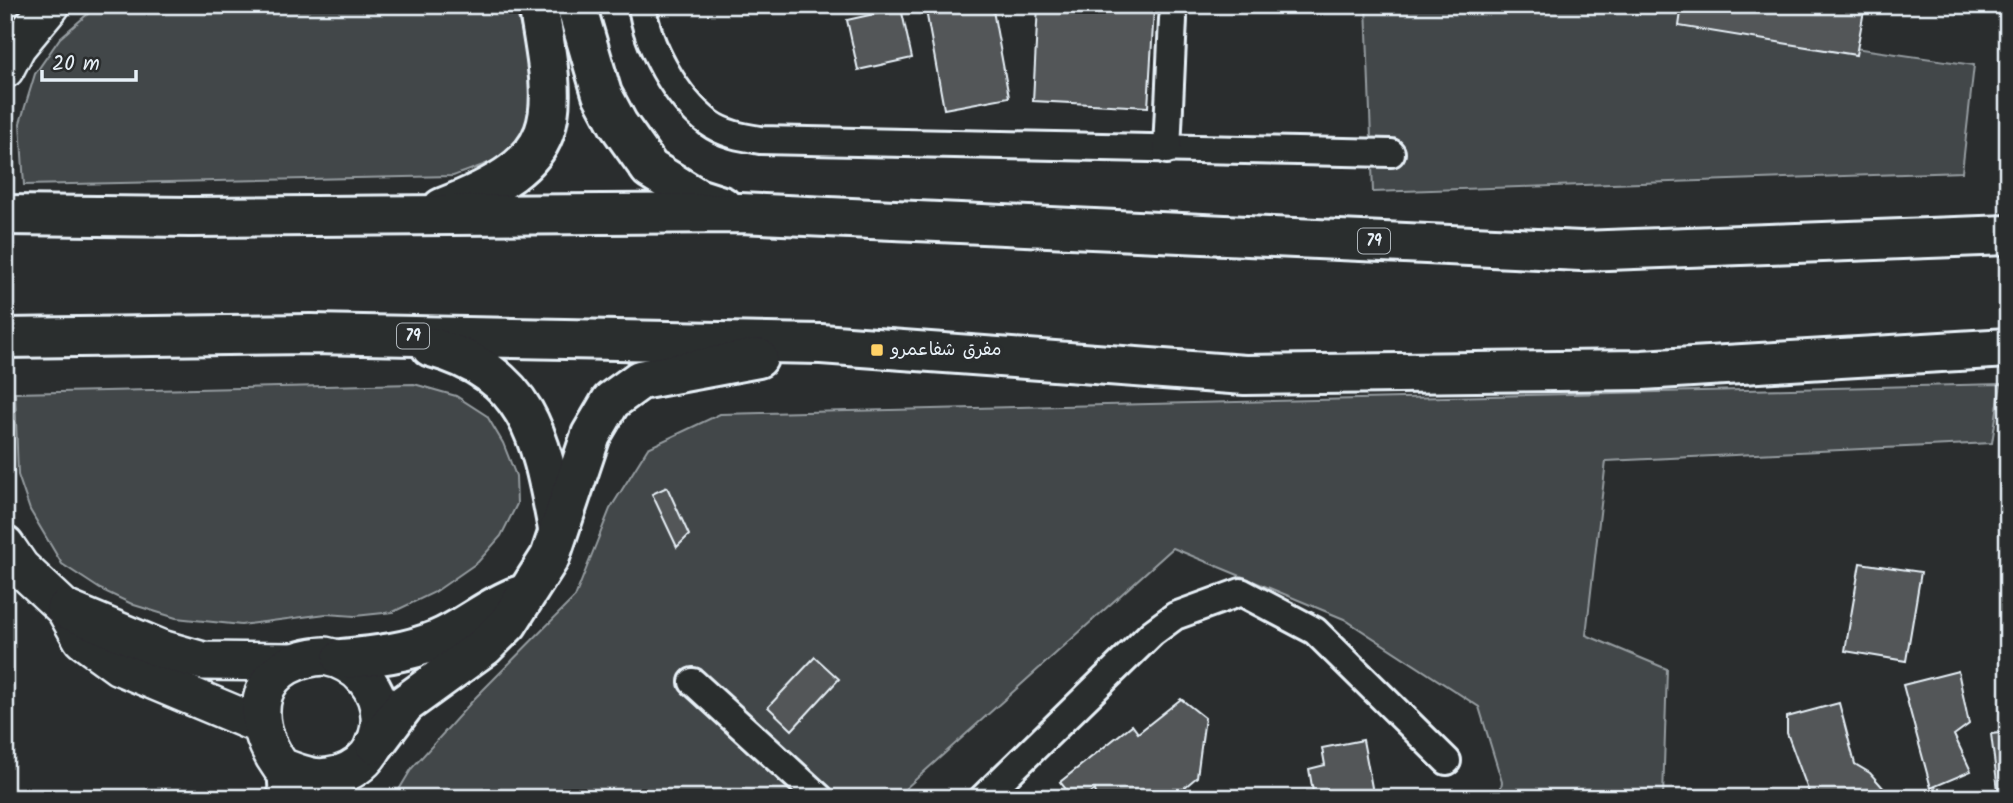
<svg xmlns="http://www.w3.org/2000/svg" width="2013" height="803" viewBox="0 0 2013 803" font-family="Kalam,'Playpen Sans Arabic',sans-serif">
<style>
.green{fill:#424648;stroke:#959ca0;stroke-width:2}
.building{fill:#535759;stroke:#e8f1f8;stroke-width:2}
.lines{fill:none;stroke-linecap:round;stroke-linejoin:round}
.street-casing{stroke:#e8f1f8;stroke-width:32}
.secondary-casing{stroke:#e8f1f8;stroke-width:42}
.highway-casing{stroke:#e8f1f8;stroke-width:44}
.street{stroke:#2a2d2e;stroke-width:26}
.secondary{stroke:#2a2d2e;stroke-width:37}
.highway{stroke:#2a2d2e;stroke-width:38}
.poi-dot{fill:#ffd166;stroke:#2a2d2e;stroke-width:2.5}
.labels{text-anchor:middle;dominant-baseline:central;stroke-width:7;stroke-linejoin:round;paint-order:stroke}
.shield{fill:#2a2d2e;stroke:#afb6bb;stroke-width:2}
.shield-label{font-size:16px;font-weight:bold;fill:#e8f1f8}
.poi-label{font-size:18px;fill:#e8f1f8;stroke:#2a2d2e;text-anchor:start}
</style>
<rect width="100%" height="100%" fill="#2a2d2e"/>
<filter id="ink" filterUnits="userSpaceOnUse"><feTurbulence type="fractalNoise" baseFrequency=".0143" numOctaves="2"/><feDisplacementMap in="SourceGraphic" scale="14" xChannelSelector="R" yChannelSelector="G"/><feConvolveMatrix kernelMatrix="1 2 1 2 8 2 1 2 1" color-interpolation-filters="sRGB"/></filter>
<g filter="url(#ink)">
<!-- green -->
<g class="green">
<path d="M98,5H515C524,44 549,113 516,146C499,162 474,168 453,176L24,185L20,123L35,74L60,38Z"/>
<path d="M1366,5H1673L1686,24L1974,65L1962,172L1373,192Z"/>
<path d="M414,384L456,396L487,416L503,443L516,476L517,504L501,536L478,562L435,592L393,612L355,616L326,614L241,625L176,618L134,605L100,589L62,564L30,510L18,475L15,393Z"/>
<path d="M2001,384L1992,443L1606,461L1586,635L1667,669L1663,798H1499L1502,782L1479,707L1344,619L1173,548L895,798H394L412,768L476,697L575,597L610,509L648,448L720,414Z"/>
</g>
<!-- building -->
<g class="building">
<path d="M925,5H992L1009,97L944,109Z"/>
<path d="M1038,5L1154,9L1148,107L1033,101Z"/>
<path d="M1682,5H1865L1856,55L1679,26Z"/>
<path d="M901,8L912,58L858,70L847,20Z"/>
<path d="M667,487L689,535L677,547L652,494Z"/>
<path d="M1860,563L1921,572L1906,661L1845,651Z"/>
<path d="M815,657L839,679L792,730L768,707Z"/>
<path d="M1958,671L1969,724L1954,735L1971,771L1931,788L1903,685Z"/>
<path d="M1181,699L1205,718L1197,777L1172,798H1097L1095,790L1083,798H1073L1060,782L1132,725L1138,733Z"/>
<path d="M1839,703L1855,764L1870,773L1886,791L1879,798H1811L1787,733V717Z"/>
<path d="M2008,732V798H1999L1991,734Z"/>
<path d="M1363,740L1374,798H1314L1309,769L1325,765L1322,748Z"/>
</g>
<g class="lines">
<!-- street casing -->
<g class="street-casing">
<g id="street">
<path d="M642,5C647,46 676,98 709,123C724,134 742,137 760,140L1391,153"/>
<path d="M1167,150L1173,19"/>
<path d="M693,682L820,798"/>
<path d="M281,767L283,798"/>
<path d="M983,798L1152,633L1175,616L1241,592L1315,631L1447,761"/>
</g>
</g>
<!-- secondary casing -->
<g class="secondary-casing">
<g id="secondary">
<path d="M5,69L17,46L51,5"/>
<path d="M5,545L20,567L65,609L82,639L119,666L260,725"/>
<path d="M65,609L161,649L203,661L293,662"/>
<path d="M325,656C397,670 399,767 328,777C312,780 296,772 281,767C245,717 256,660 325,656Z"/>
</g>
</g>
<!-- highway casing -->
<g class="highway-casing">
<g id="highway">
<path d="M576,5L602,94L618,124L650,169L697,198L722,206"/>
<path d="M442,208C565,161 559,122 538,5"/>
<path d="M5,215L190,217L740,213L1581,251L2008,235"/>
<path d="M5,338L311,334L821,344L1245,375L1642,370L2008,348"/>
<path d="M431,347C531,374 541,440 558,529"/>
<path d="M342,659C375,656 406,653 437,640C466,628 488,607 518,596"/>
<path d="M375,744L405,704L485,646L508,623L550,557L591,435L611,401L640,380L758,358"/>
</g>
</g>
<!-- street -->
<use href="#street" class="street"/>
<!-- secondary -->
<use href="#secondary" class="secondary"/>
<!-- highway -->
<use href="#highway" class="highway"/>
</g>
</g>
<!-- markers -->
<rect class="poi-dot" x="870" y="343" width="14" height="14" rx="3.5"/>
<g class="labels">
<!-- shield labels -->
<g class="shield">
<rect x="1358" y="228.5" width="32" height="25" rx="5"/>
<rect x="397" y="323.5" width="32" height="25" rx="5"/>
</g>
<g class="shield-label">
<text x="1374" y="241">79</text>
<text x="413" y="336">79</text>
</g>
<!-- poi labels -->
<g class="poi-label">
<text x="891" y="350">مفرق شفاعمرو</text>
</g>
</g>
<!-- margin -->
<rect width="2013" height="803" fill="none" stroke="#2a2d2e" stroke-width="28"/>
<rect x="14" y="14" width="1985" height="775" fill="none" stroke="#e8f1f8" stroke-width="2.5" filter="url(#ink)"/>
<!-- scale -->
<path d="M42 70v10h94v-10" fill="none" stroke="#e8f1f8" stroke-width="3.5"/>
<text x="52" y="70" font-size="21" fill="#e8f1f8" stroke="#2a2d2e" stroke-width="5" paint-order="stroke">20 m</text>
</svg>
